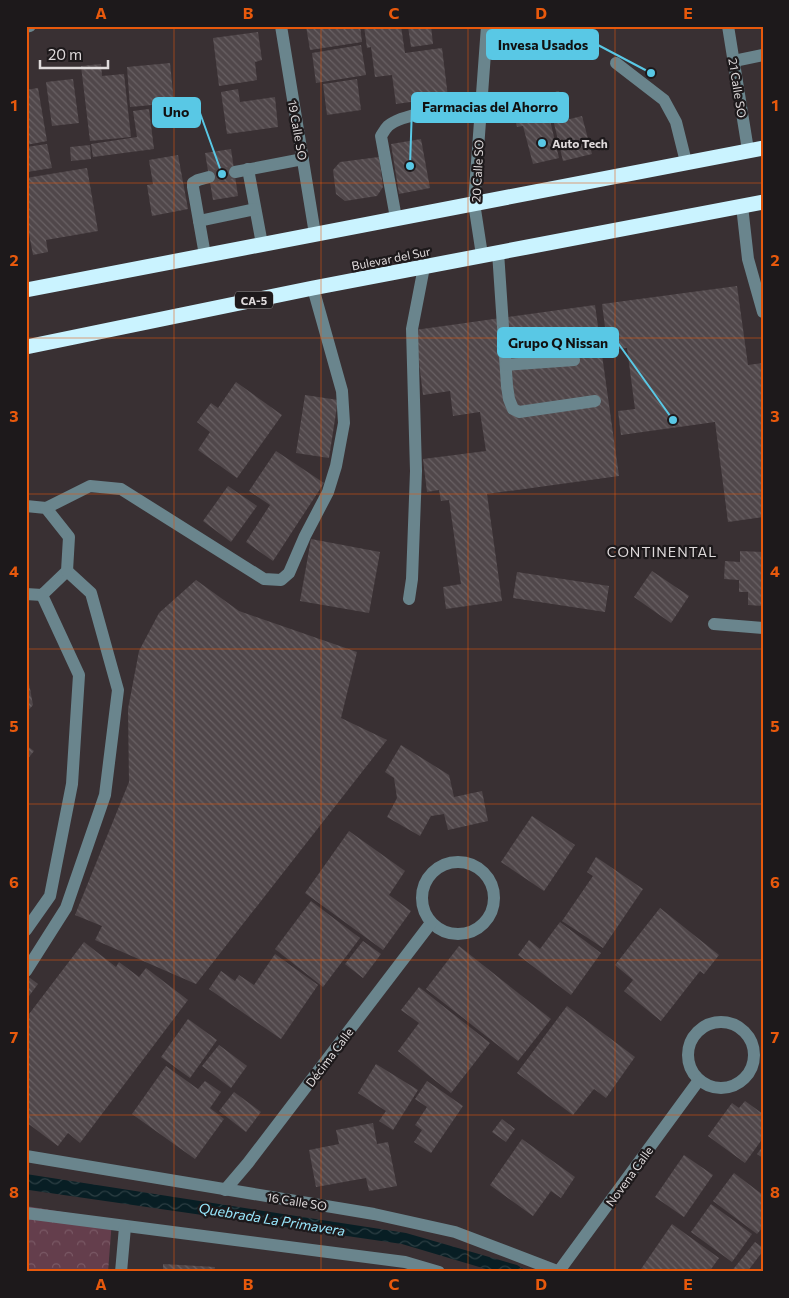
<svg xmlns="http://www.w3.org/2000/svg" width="789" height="1298" viewBox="0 0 789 1298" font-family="Commissioner,sans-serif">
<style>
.park{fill:url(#park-crowns)}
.water{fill:url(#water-waves)}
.building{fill:url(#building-back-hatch)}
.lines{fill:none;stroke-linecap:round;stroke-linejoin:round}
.minor-tunnel{stroke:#524a4c;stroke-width:12;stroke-dasharray:12 6;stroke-linecap:butt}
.minor{stroke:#6a858d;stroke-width:12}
.highway{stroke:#caf3ff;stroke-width:15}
.grid{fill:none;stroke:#e8590c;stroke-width:1;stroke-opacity:0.55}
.poi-dot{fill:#59c8e5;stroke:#1d191b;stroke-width:2}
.labels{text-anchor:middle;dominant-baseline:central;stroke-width:4.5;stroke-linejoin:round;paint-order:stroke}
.shield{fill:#1d191b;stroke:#a5a0a1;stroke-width:1}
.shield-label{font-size:11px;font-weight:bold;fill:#dfdadb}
.street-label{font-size:12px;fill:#dfdadb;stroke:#1d191b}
.poi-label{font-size:12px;font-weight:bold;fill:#dfdadb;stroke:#1d191b;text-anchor:start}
.neighbourhood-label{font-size:14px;letter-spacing:1px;fill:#dfdadb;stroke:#1d191b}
.water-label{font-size:14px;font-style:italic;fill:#97e7fd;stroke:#1d191b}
.leader{fill:none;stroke:#59c8e5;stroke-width:2}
.callout-dot{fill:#59c8e5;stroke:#1d191b;stroke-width:2}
.callout{fill:#59c8e5;stroke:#59c8e5;stroke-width:2}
.callout-label{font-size:14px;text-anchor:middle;font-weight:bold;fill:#111}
.neatline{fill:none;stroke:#e8590c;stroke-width:2}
.grid-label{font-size:16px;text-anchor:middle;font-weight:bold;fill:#e8590c}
</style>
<defs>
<pattern id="park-crowns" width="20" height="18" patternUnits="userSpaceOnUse" patternTransform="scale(1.25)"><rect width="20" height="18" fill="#643e4c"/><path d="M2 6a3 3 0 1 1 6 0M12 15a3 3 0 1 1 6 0" fill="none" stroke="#7a5965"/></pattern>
<pattern id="water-waves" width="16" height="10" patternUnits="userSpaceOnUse" patternTransform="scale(1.25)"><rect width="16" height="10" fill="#081e24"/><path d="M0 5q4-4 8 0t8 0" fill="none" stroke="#2c3e43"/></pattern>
<pattern id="building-back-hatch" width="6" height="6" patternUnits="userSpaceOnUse" patternTransform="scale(1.25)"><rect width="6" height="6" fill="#50474a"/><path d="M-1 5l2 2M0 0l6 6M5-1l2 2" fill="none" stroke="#696164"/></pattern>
</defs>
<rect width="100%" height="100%" fill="#393033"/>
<!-- park -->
<path class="park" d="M26,1206L112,1220L108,1272H26Z"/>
<!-- water -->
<path class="water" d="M26,1174L406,1233L517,1265L528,1272H496L402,1244L29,1190L26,1189Z"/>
<!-- building -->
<g class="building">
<path d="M306,26H360L362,42L310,50Z"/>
<path d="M364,26H401L405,53L442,48L448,97L396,104L392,75L375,77L371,47L367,48Z"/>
<path d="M408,26H431L433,44L411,47Z"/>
<path d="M258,32L262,60L255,62L257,80L219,86L213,38Z"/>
<path d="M361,45L366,75L316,83L312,53Z"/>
<path d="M170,63L174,103L130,107L127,67Z"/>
<path d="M101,64L102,76L124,74L131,137L90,141L81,66Z"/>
<path d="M73,79L79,123L52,126L46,82Z"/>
<path d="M357,79L361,110L327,115L323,84Z"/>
<path d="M38,88L47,141L26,145V90Z"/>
<path d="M238,89L240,102L275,97L278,127L227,134L221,92Z"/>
<path d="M559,91L566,120L582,116L592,154L563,161L547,94Z"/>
<path d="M544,95L559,158L533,164L523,126L517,127L511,102Z"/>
<path d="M149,109L154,149L93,157L91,144L137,137L133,111Z"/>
<path d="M421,139L430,188L399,194L391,144Z"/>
<path d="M47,144L52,168L27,172L26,147Z"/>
<path d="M90,145L91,159L71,161L70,147Z"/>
<path d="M231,149L238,196L213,200L205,153Z"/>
<path d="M178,155L188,209L152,216L147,185L153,184L149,160Z"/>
<path d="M379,157L383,187L377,196L345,201L336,194L333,170L340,162Z"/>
<path d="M87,168L98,231L46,240L48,252L33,255L26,217V178Z"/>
<path d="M737,286L748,365L763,363V517L728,522L715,422L621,435L618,411L635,409L627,348L608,350L602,304Z"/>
<path d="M595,305L619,476L487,494L502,601L446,609L443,587L461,584L449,500L441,501L439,490L427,492L423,459L486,451L480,412L453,416L450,391L423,395L415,330Z"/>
<path d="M236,382L282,415L237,478L198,450L210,432L197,422L211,403L218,408Z"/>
<path d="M305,395L338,400L329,458L296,453Z"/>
<path d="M276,451L324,483L273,561L246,542L270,505L249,491Z"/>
<path d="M228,486L257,506L231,542L203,521Z"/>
<path d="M311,539L380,552L369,613L300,601Z"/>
<path d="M740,551L763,552V606L748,605V592H739V580L724,579L725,561L740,562Z"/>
<path d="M652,571L689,596L671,623L634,597Z"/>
<path d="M517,572L609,586L605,612L513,598Z"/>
<path d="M196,580L239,611L357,652L341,718L387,740L196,984L95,940L102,926L75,915L129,782L128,709L139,651L159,613Z"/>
<path d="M26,667L33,705L26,713Z"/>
<path d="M26,745L34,751L26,761Z"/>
<path d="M401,745L449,775L454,797L482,791L488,821L448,830L444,814L431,816L420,836L387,817L397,798L394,778L385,772Z"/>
<path d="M532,816L575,845L544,891L501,862Z"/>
<path d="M349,831L405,871L389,895L411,911L383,950L305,893Z"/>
<path d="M596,857L643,889L603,948L562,921L593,876L587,872Z"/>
<path d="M311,901L360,938L323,987L275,949Z"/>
<path d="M660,908L719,955L704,974L700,971L661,1021L624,991L633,980L615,965Z"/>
<path d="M560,922L601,953L571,995L518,955L529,940L540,949Z"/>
<path d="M363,941L381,954L363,978L345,964Z"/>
<path d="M84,942L116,967L119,962L139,977L146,968L188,1000L80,1143L68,1133L58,1146L26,1122V1018Z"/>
<path d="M459,946L551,1019L518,1061L426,989Z"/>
<path d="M275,954L318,985L281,1039L209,989L221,971L235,981L239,975L254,985Z"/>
<path d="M26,975L38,984L26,1000Z"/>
<path d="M419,987L490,1043L451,1093L398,1051L419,1023L401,1010Z"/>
<path d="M567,1006L635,1057L606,1098L594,1089L573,1115L517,1073Z"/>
<path d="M188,1019L217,1040L190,1078L161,1057Z"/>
<path d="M219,1045L247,1066L231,1088L202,1066Z"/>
<path d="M376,1064L418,1090L393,1130L379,1121L386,1111L358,1093Z"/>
<path d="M166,1066L198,1089L205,1081L221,1092L210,1108L224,1119L195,1159L132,1114Z"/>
<path d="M427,1081L463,1106L431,1153L414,1142L422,1130L415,1125L427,1107L415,1099Z"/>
<path d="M234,1092L261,1112L246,1132L219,1111Z"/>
<path d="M745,1101L763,1114V1138L745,1163L708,1136L732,1103L739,1108Z"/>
<path d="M502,1119L515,1129L506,1142L492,1132Z"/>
<path d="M373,1123L377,1144L388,1142L397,1186L369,1191L366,1178L316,1187L309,1150L339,1144L336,1130Z"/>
<path d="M522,1139L575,1177L561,1198L551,1191L533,1216L490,1185Z"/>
<path d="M763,1146V1158L757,1154Z"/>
<path d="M684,1155L713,1175L684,1217L655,1197Z"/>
<path d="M734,1173L763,1195V1227L757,1234L713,1201Z"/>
<path d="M711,1204L752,1234L732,1262L691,1232Z"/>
<path d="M672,1224L719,1258L709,1272H639Z"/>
<path d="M755,1242L763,1248V1251L747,1272H731Z"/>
<path d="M163,1264L215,1267L214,1272H163Z"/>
</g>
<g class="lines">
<!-- minor-tunnel -->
<path class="minor-tunnel" d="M209,177L235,172"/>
<!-- minor -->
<g class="minor">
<path d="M281,26L315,234"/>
<path d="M728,26L748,150"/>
<path d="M26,27L30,26"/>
<path d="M734,61L763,55"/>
<path d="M616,63L664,100L676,122L686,162"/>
<path d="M248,169L262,244"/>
<path d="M235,172L303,159"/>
<path d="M742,206L748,259L763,312"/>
<path d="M396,218L381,136C383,133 385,129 388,126C405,111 458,110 481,108"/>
<path d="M199,221L255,209"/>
<path d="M498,252L507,386L509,399L513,409L519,412L595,401"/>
<path d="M205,255L193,187V183L198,180L209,177"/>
<path d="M482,255L474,203L487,26"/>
<path d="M506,365L574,360"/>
<path d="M26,506L46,508L69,537L67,571L42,595L26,594"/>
<path d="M46,508L90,486L121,489L264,579L281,580L289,573L305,536L328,492L336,466L344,423L342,391L313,288"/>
<path d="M409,599L412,579L416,471L412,329L424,267"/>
<path d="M714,624L763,628"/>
<circle cx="458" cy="898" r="36"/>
<path d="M26,930L50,896L72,784L79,675L42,595"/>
<path d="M26,971L66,908L105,795L118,690L91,593L67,571"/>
<circle cx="721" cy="1055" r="33"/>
<path d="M26,1156L374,1214L455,1232L560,1272"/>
<path d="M225,1190L248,1163L431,923"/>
<path d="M26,1213L405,1262L439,1272"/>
<path d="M559,1271L699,1080"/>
<path d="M121,1272L125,1227"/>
</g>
<!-- highway -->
<g class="highway">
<path d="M26,290L763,148"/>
<path d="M26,347L313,288L763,202"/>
</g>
</g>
<!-- grid -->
<path class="grid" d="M174,26V1272M321,26V1272M468,26V1272M615,26V1272M26,183H763M26,338H763M26,494H763M26,649H763M26,804H763M26,960H763M26,1115H763"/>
<!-- markers -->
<circle class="poi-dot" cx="542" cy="143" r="5"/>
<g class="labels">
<!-- shield labels -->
<rect class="shield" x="235" y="291.5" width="38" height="17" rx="4"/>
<g class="shield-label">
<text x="254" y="300">CA-5</text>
</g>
<!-- street labels -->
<g class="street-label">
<text transform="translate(738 88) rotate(81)">21 Calle SO</text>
<text transform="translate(298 130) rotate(80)">19 Calle SO</text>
<text transform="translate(477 171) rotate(-87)">20 Calle SO</text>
<text transform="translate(391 258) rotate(-11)">Bulevar del Sur</text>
<text transform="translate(329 1057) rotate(-53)">Décima Calle</text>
<text transform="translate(629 1176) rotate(-54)">Novena Calle</text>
<text transform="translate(297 1201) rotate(9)">16 Calle SO</text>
</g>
<!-- poi labels -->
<g class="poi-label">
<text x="552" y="143">Auto Tech</text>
</g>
<!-- neighbourhood labels -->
<g class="neighbourhood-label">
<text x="662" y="551">CONTINENTAL</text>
</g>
<!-- water labels -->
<g class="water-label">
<text transform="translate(272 1219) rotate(9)">Quebrada La Primavera</text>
</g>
</g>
<!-- callouts -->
<path class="leader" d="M651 73L598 45M410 166L412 107M222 174L200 113M673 420L618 343"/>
<g class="callout-dot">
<circle cx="651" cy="73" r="5"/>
<circle cx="410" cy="166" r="5"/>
<circle cx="222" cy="174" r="5"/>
<circle cx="673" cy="420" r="5"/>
</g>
<g class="callout">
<rect x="487" y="30" width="111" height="29" rx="5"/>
<rect x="412" y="93" width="156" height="29" rx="5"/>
<rect x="153" y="98" width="47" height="29" rx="5"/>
<rect x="498" y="328" width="120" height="29" rx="5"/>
</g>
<g class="callout-label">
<text x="543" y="50">Invesa Usados</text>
<text x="490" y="112">Farmacias del Ahorro</text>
<text x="176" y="117">Uno</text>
<text x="558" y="348">Grupo Q Nissan</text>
</g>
<!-- border -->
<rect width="789" height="1298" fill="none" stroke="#1d191b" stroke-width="55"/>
<!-- scale -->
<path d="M40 60v8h68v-8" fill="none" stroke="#dfdadb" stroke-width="2.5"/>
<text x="48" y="60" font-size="15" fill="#dfdadb" stroke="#1d191b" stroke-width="4" paint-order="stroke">20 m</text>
<rect x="28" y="28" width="734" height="1242" class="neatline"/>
<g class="grid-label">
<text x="101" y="19">A</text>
<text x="248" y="19">B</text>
<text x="394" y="19">C</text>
<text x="541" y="19">D</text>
<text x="688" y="19">E</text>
<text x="14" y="111">1</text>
<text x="775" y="111">1</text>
<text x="14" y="266">2</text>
<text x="775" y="266">2</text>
<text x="14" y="422">3</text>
<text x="775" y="422">3</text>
<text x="14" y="577">4</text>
<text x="775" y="577">4</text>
<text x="14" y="732">5</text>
<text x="775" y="732">5</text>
<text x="14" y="888">6</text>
<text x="775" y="888">6</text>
<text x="14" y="1043">7</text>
<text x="775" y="1043">7</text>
<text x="14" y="1198">8</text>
<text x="775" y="1198">8</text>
<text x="101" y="1290">A</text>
<text x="248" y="1290">B</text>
<text x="394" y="1290">C</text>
<text x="541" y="1290">D</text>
<text x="688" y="1290">E</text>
</g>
</svg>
